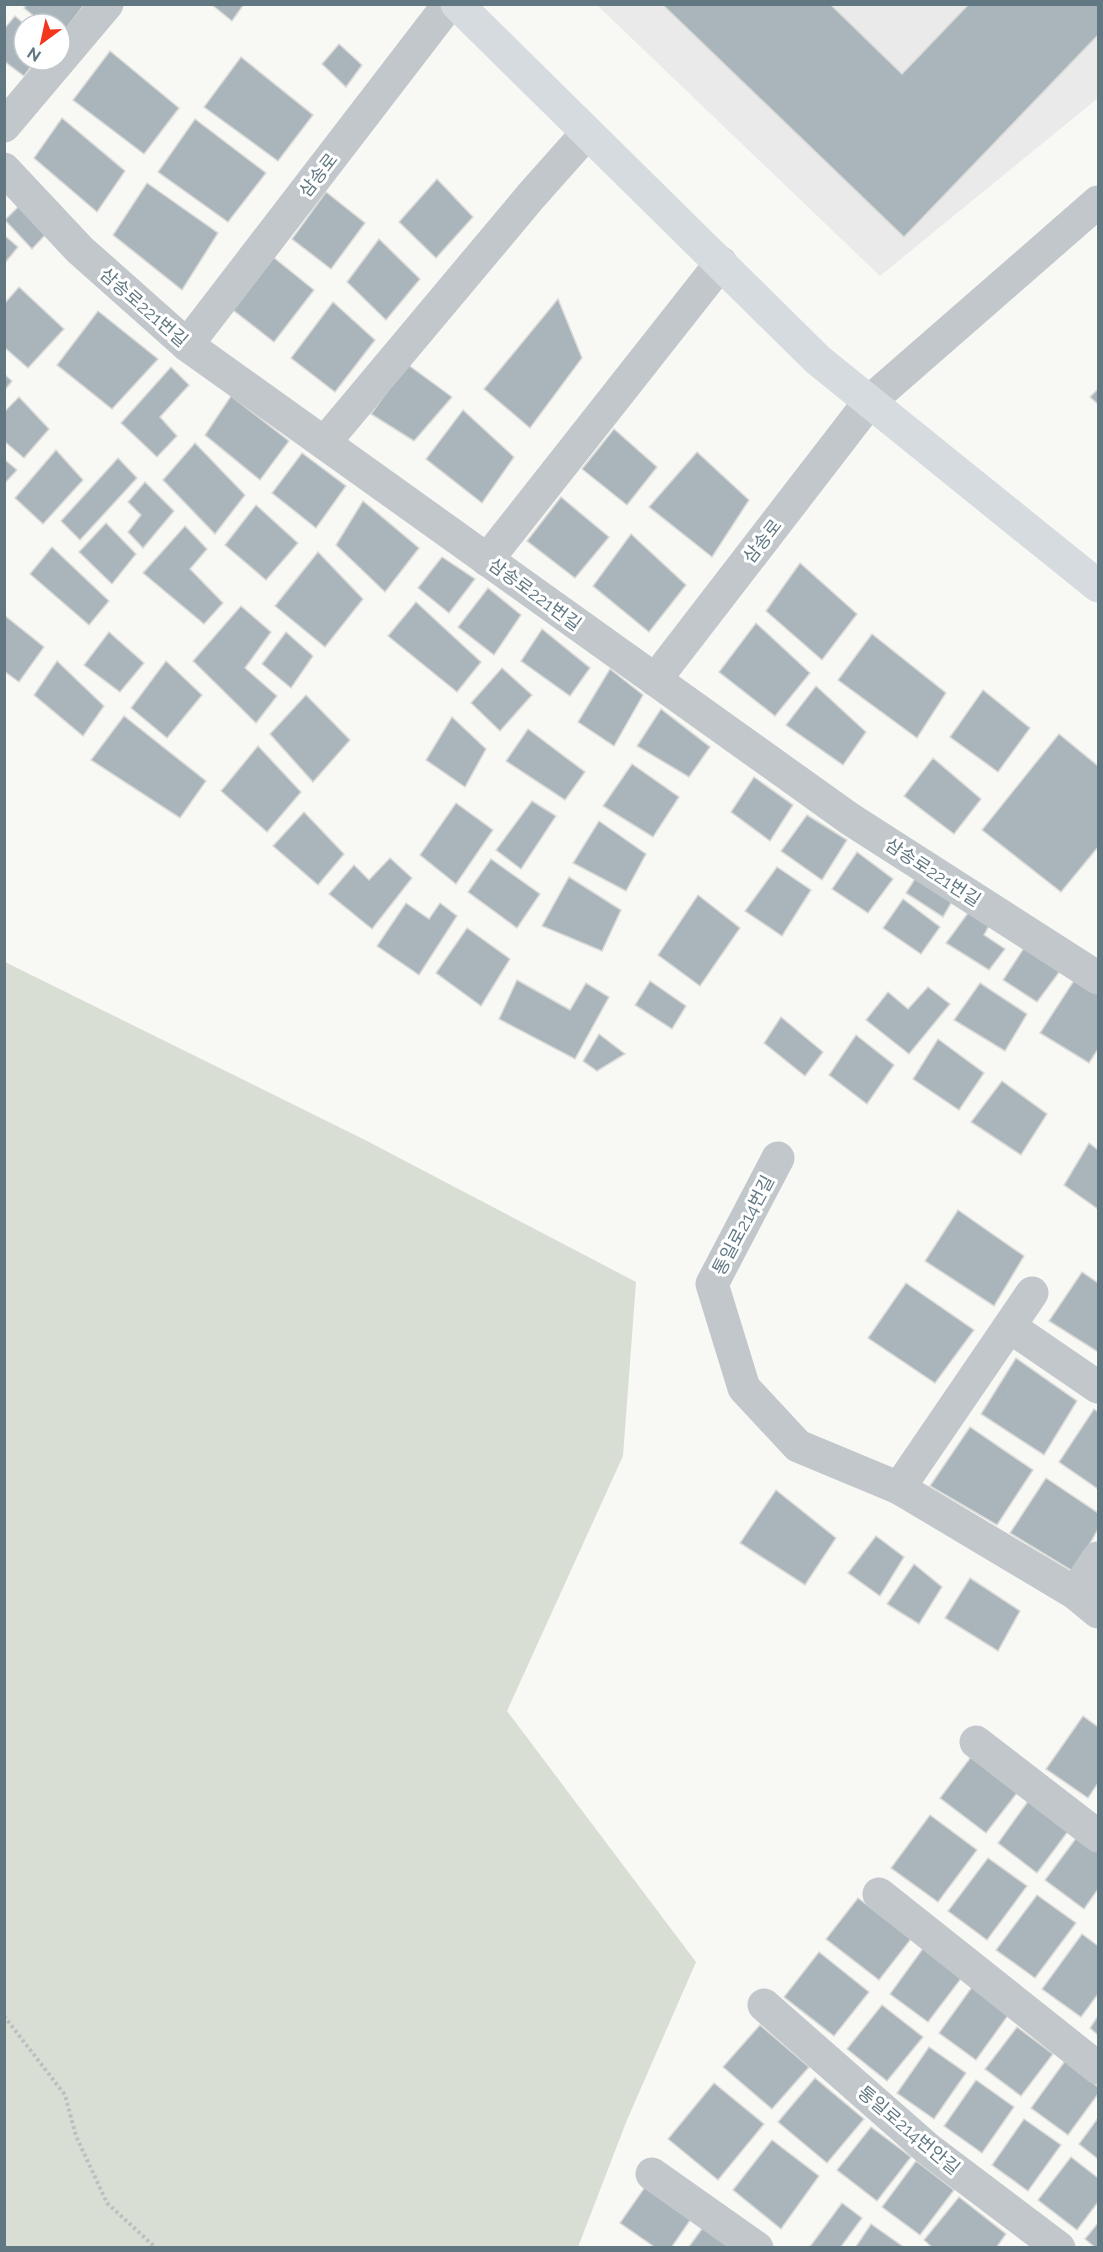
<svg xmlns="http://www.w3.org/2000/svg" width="1103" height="2252" viewBox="0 0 1103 2252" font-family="Raleway,'Noto Sans KR',sans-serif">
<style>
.built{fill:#e9eae9}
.green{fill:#d9ded4}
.building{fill:#a9b5ba;stroke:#dadad8;stroke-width:1.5}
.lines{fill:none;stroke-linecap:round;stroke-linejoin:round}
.path{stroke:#bbbfc2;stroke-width:4;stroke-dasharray:3 3;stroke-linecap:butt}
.street{stroke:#c1c7ca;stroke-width:33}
.primary{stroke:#d5dbde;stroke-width:33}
.labels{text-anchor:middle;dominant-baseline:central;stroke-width:6;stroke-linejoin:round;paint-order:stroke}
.street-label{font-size:18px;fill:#617883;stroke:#fff}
</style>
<rect width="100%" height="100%" fill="#f8f8f5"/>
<!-- built -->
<path class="built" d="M597,5H1098V98L880,276Z"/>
<!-- green -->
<path class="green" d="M5,962L367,1141L636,1282L623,1456L507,1711L696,1962L627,2120L578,2247H5Z"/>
<!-- building -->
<g class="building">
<path d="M27,4H85L60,36V24H44L24,8Z"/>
<path d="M211,4H244L232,21Z"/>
<path d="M662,4H830L902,74L969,4H1098V35L904,237Z"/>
<path d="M15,16L24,24V60H36L24,76L4,61V29Z"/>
<path d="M339,44L362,65L346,87L322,64Z"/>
<path d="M110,51L179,108L144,154L73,100Z"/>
<path d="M241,57L313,115L278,161L204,107Z"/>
<path d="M62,118L125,171L97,212L34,158Z"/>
<path d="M195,119L266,173L228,222L158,172Z"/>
<path d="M437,179L473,217L436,258L399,222Z"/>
<path d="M147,183L218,233L182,290L113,235Z"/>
<path d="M326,192L365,223L331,269L292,239Z"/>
<path d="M21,204L47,233L32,249L5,220Z"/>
<path d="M4,235L18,247L4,264Z"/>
<path d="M379,239L420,279L386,320L347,282Z"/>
<path d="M273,257L314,290L274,342L233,310Z"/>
<path d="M19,287L64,329L28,368L4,347V304Z"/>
<path d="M558,299L582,358L530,428L484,389Z"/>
<path d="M333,302L375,340L335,392L291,358Z"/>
<path d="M98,311L158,359L112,409L57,365Z"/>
<path d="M407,364L452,397L414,441L371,414Z"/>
<path d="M171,367L189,385L160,417L177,436L157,457L121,423Z"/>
<path d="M4,374L12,381L4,391Z"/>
<path d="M1098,389V404L1090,397Z"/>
<path d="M231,396L289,441L260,480L205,435Z"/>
<path d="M19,397L49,429L24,458L4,441V412Z"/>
<path d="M463,410L514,457L482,503L426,459Z"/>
<path d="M614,429L657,467L627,505L582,469Z"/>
<path d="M195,443L245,495L215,534L163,480Z"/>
<path d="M56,450L83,480L43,524L15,498Z"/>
<path d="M697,452L749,500L712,557L649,507Z"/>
<path d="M302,453L346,486L316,528L272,493Z"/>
<path d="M118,458L137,478L80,540L61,521Z"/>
<path d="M4,459L17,470L4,484Z"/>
<path d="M145,482L174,511L143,548L128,532L141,515L128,502Z"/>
<path d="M561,497L609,537L575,578L527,541Z"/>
<path d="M363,501L419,548L385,592L336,545Z"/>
<path d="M256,505L298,543L266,580L225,545Z"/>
<path d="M106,523L136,554L112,584L79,552Z"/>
<path d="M185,526L207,549L190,569L223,603L204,624L143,573Z"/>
<path d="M631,534L686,585L649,632L593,586Z"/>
<path d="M52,547L109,601L89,625L30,574Z"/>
<path d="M318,552L363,599L325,647L275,606Z"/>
<path d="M442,557L475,579L449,613L418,588Z"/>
<path d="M800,563L857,614L822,660L766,611Z"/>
<path d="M488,588L521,615L494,655L458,627Z"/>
<path d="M416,602L481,662L457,692L388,636Z"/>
<path d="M241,606L271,632L245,668L277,696L256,723L193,661Z"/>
<path d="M4,615L44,647L19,682L4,671Z"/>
<path d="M756,623L810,673L775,716L719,672Z"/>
<path d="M542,629L590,668L570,696L521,661Z"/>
<path d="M109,632L144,663L120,692L84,665Z"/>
<path d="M286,632L313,656L291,688L262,664Z"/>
<path d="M872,634L946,693L917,738L838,680Z"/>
<path d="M57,661L104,706L83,736L34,695Z"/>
<path d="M166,661L202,695L167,738L131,708Z"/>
<path d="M502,668L532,695L500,731L471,703Z"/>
<path d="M610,669L643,695L614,746L578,722Z"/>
<path d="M816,686L866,732L843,765L786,725Z"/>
<path d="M983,690L1030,728L998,772L950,737Z"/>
<path d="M306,695L350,740L313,782L270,734Z"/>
<path d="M661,709L710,747L689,777L637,746Z"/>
<path d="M124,716L206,781L180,818L91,760Z"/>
<path d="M452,717L486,749L465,787L426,760Z"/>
<path d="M528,729L585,772L565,800L506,761Z"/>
<path d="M1059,734L1098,766V847L1061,892L982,830Z"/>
<path d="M258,746L301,792L267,832L221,791Z"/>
<path d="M933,758L981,799L954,834L904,796Z"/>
<path d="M632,764L679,797L653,837L603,806Z"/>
<path d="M754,777L793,805L770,841L731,812Z"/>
<path d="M532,801L556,816L521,869L496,850Z"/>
<path d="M456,803L493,830L456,884L420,855Z"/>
<path d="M304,812L344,854L318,885L273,846Z"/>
<path d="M807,815L847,840L822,880L781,851Z"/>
<path d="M599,821L646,854L626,891L573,863Z"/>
<path d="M857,852L893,879L868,913L832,889Z"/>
<path d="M390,858L412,878L372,929L329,894L354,865L369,880Z"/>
<path d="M491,859L540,894L517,928L468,892Z"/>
<path d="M777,867L811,890L782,936L745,911Z"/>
<path d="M918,874L954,898L943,917L906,893Z"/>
<path d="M569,877L621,910L602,951L542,926Z"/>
<path d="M698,895L740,928L700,986L658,955Z"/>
<path d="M903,899L940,927L921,954L883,928Z"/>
<path d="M406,903L429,919L440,903L457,916L419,975L377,946Z"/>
<path d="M971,909L991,922L984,935L1005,949L989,970L946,943Z"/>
<path d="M467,928L510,959L481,1006L436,973Z"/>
<path d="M1024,948L1060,971L1037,1002L1003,980Z"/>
<path d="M1075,979L1098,994V1049L1089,1063L1040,1033Z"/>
<path d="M517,980L570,1010L586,983L609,997L575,1059L499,1019Z"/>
<path d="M650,981L686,1006L672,1029L635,1005Z"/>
<path d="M980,983L1027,1014L1005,1051L954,1020Z"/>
<path d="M928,987L950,1004L909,1054L866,1020L888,992L908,1009Z"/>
<path d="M781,1017L823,1052L805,1076L764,1043Z"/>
<path d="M599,1034L625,1054L597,1071L583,1061Z"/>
<path d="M856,1035L894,1065L867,1104L829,1075Z"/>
<path d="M938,1039L984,1073L959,1110L913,1079Z"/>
<path d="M1002,1081L1047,1114L1021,1155L971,1122Z"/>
<path d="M1089,1143L1098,1150V1209L1064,1185Z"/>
<path d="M958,1210L1024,1256L994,1306L925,1261Z"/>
<path d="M1082,1272L1098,1283V1352L1049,1321Z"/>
<path d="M906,1283L974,1330L935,1383L868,1338Z"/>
<path d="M1016,1358L1077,1401L1044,1455L981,1414Z"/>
<path d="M1094,1409L1098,1412V1489L1059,1462Z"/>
<path d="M970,1427L1033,1470L997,1525L930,1486Z"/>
<path d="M1046,1478L1098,1513V1529L1074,1572L1010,1533Z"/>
<path d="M776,1490L836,1538L805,1585L740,1543Z"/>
<path d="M876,1536L904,1557L880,1596L848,1573Z"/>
<path d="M914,1564L942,1587L919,1624L887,1604Z"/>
<path d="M970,1578L1020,1611L998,1651L945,1618Z"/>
<path d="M1083,1716L1098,1727V1783L1088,1798L1046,1769Z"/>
<path d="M971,1757L1017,1793L986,1833L940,1798Z"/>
<path d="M1029,1800L1069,1830L1037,1873L998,1843Z"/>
<path d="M930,1815L977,1850L938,1902L891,1868Z"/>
<path d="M1077,1837L1098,1852V1889L1084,1909L1045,1880Z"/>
<path d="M988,1858L1027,1886L987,1940L948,1911Z"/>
<path d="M1037,1895L1076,1923L1035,1978L996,1950Z"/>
<path d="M858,1898L911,1939L879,1980L826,1939Z"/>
<path d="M1082,1934L1098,1946V1994L1081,2017L1042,1989Z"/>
<path d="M924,1947L963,1976L928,2022L890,1994Z"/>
<path d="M819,1952L869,1992L834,2036L784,1997Z"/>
<path d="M972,1987L1009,2014L976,2060L939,2033Z"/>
<path d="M882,2005L923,2037L887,2081L847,2049Z"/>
<path d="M1098,2016V2035L1090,2028Z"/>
<path d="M760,2025L809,2067L772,2109L723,2067Z"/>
<path d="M1017,2027L1053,2054L1021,2096L985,2069Z"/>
<path d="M929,2047L966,2073L934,2119L897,2093Z"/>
<path d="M1065,2061L1098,2087V2094L1068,2135L1031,2108Z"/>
<path d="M815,2078L864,2119L827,2163L778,2122Z"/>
<path d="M976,2080L1014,2107L982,2153L944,2126Z"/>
<path d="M714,2083L764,2124L718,2180L668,2139Z"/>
<path d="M1098,2118V2159L1079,2144Z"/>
<path d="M1024,2119L1061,2145L1028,2191L992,2165Z"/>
<path d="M871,2127L911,2157L877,2201L837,2170Z"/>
<path d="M772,2140L819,2176L781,2229L733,2190Z"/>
<path d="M1071,2157L1098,2178V2202L1077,2230L1038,2200Z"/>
<path d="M916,2161L954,2190L920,2235L882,2207Z"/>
<path d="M645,2187L691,2219L671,2248H656L620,2223Z"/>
<path d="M959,2197L1006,2234L996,2248H933L924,2240Z"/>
<path d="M842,2203L862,2218L840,2248H809Z"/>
<path d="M1098,2223V2248H1096L1085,2239Z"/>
<path d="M871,2224L905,2248H855Z"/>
<path d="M704,2226L734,2248H688Z"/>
</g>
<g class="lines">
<!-- path -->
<path class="path" d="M4,2016L65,2095L76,2136L107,2203L156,2248"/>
<!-- street -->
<g class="street">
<path d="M4,126L107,4"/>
<path d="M4,169L80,250L187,345L850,819L1098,978"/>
<path d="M187,345L449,4"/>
<path d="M325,442L531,196L587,133"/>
<path d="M487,560L721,263"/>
<path d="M655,680L870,401L1098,202"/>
<path d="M778,1158L712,1284L744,1388L798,1446L899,1488L1075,1593L1098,1612"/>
<path d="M1010,1327L1098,1387"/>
<path d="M899,1488L1032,1293"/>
<path d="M1075,1593L1098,1558"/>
<path d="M976,1742L1098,1836"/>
<path d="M879,1894L1098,2068"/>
<path d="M764,2005L928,2149L1059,2248"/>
<path d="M652,2174L757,2248"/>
</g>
<!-- primary -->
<path class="primary" d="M457,4L818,360L1098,586"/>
</g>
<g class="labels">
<!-- street labels -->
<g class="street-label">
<text transform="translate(318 175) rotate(-52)">삼송로</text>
<text transform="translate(144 307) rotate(41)">삼송로221번길</text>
<text transform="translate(762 541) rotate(-52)">삼송로</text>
<text transform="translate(535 594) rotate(36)">삼송로221번길</text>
<text transform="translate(933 872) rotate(33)">삼송로221번길</text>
<text transform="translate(743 1225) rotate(-62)">통일로214번길</text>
<text transform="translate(909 2130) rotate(40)">통일로214번안길</text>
</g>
</g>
<!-- border -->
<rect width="1103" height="2252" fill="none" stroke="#617883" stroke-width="12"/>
<!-- north arrow -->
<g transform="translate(42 42) rotate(213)"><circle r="28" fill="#ffffff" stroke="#c0c9cd" stroke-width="1.5"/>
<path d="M0-4.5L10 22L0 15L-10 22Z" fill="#f2371c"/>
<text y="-9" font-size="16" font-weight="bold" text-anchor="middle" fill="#617883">N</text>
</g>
</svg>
